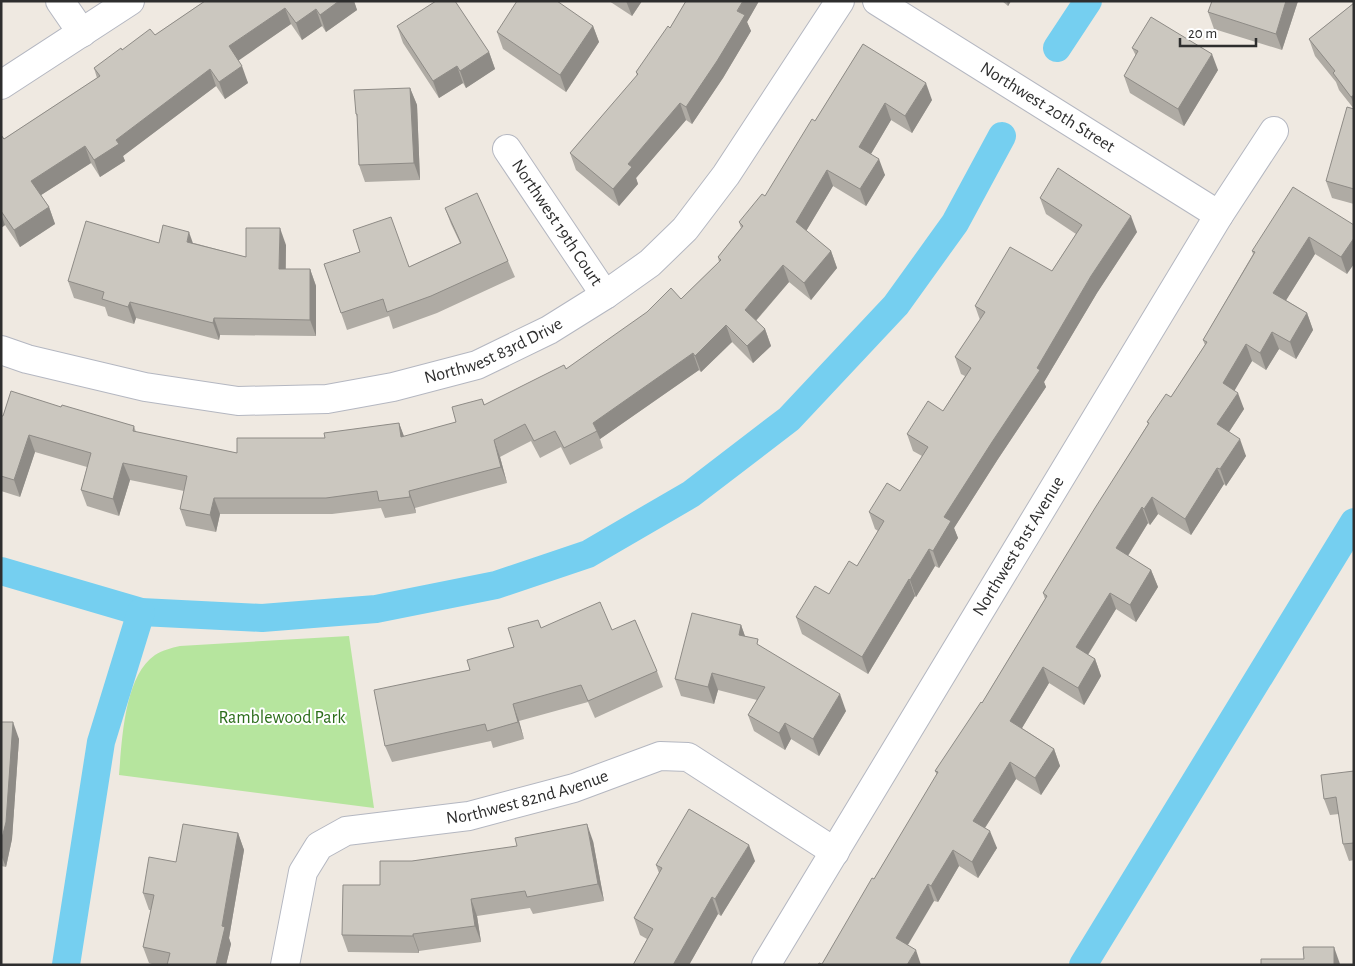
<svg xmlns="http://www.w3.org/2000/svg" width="1355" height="966" viewBox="0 0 1355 966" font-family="'Alegreya Sans',sans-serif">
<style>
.green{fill:#b6e59e}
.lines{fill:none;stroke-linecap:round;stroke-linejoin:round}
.canal{stroke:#75cff0;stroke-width:28}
.street-casing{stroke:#b4b7c1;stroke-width:30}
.street{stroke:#fff;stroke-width:28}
.wall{fill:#afaba4}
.shaded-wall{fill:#8e8b86}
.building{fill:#cbc7bf;stroke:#8e8b86}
.labels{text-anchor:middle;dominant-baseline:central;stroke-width:4;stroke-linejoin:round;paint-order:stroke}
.street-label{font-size:18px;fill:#2e2e2e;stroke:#fff}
.park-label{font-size:18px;fill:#2c6e1b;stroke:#fff}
</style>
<rect width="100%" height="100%" fill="#efe9e1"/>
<!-- green -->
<path class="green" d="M349,636L374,808L119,775C122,741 124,676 155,655C163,650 171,648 180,646Z"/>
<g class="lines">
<!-- canal -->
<g class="canal">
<path d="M1057,48L1088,1"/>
<path d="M1,571L141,612L262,618L376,609L496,585L588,554L691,494L789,419L896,305L955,223L1002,136"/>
<path d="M66,965L101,742L141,612"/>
<path d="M1083,965L1354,522"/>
</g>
<!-- street casing -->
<g class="street-casing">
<g id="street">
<path d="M60,1L82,33"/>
<path id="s1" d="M877,1L1219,215"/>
<path d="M1,85L130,1"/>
<path id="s2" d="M507,149L605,295"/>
<path id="s3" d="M1,350L27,359L145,387L238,401L327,399L393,387L477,365L549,330L605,295L650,263L685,229L726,175L840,1"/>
<path id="s4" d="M285,965L303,872L319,846L346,831L469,816L574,788L660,756L688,757L835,852"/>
<path id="s5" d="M766,965L1219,215L1274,131"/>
</g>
</g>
<!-- street -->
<use href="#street" class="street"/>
</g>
<!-- wall -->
<g class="wall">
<path d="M205,1H354L357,10L326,32L322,26L302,40L291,24L238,60L248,83L225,99L216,86L123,156L125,161L100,177L91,163L41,195L49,207L55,224L20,247L5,225L1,228V135L4,139L97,78L94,68L122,50L155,35Z"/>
<path d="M609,1H642L632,16Z"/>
<path d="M686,1H759L747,22L751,31L723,78L692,124L686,120L636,178L638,184L619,206L576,170L570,153L637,76L636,72L670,28Z"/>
<path d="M1002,1H1011L1008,6Z"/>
<path d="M1298,1L1282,50L1214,29L1208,12Z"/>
<path d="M1354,3V109L1339,90L1336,82L1315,56L1309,39Z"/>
<path d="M397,26L489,52L495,69L466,88L463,83L439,98L403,43Z"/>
<path d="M593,26L599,42L566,92L503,49L497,32Z"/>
<path d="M863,44L932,100L912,133L891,120L871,154L885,175L866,206L833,186L806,231L831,251L837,268L811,300L789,282L756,321L765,329L771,346L753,363L732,342L701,372L699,370L600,439L603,448L570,465L561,447L540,458L531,441L500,457L507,483L415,508L416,513L385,518L381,508L332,514H220L216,532L186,526L180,509L184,491L130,480L119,516L87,506L81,490L87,467L35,452L20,497L1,491V416H3L61,407L134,426L136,432L237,453L325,438L399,423L404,437L456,422L482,399L485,405L566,369L681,299L719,262L718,257L741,228L739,222L765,196L815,121Z"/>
<path d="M1132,48L1218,70L1184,126L1130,93L1124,76L1136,56Z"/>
<path d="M410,88L417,105L420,180L365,182L359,165L357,117L356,114Z"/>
<path d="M1354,109V204L1332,198L1326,181Z"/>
<path d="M1040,198L1137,232L1097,293L1044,382L1046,387L998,459L954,528L958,538L939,568L935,566L916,597L915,596L868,674L802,634L796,617L829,594L857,566L878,531L875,529L869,512L900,491L922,456L913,451L907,434L943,411L965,376L961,374L955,357L980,320L975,306L1052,271L1076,234L1046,214Z"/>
<path d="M445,208L508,261L515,277L437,313L393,329L389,316L347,330L324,264L409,267L460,243L451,224Z"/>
<path d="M1354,225L1347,274L1315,254L1286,300L1307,313L1313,330L1296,359L1279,349L1266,370L1252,361L1234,390L1244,409L1229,432L1246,456L1226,486L1224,484L1191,535L1158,514L1150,525L1148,523L1128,556L1151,570L1158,587L1136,622L1116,609L1088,655L1095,659L1101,676L1084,705L1049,683L1022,728L1054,749L1060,766L1041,795L1016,779L985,828L997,848L978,878L959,866L938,902L934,901L822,964L874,879L937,775L935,771L982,703L1045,599L1043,593L1148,424L1147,422L1171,397L1205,345L1203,340L1253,254L1252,251Z"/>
<path d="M159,243H194L246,257L286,245V269H310L316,286V336L220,335L219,340L136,318L134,324L108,316L105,307L74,298L68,281Z"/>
<path d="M741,625L745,636L761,647L846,711L819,756L791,739L785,750L754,731L748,715L757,700L718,690L714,704L681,696L675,679Z"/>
<path d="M541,628L612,630L657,671L663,687L595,718L588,702L519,721L524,739L493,748L491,741L392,762L385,746L470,670L514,647Z"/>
<path d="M1,722L19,739L12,839L6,867L1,866Z"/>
<path d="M1354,771V860L1349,861L1343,844L1339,814L1330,815L1324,799Z"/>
<path d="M238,833L244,850L229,938L231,944L226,965H155L149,963L143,947L151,910H149L143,893L176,862Z"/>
<path d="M593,841L604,901L533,914L530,908L477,916L481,942L419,951V953L348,952L342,935L380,885L412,861Z"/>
<path d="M755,861L721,916L718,914L689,965H633L647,939L640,935L634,918L659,873L656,865Z"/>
</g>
<!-- shaded-wall -->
<g class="shaded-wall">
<path d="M339,1H354L357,10L326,32L320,15Z"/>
<path d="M626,1H642L632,16Z"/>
<path d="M743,1H759L747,22L751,31L723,78L692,124L686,107Z"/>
<path d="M1007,1H1011L1008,6Z"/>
<path d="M1286,1H1298L1282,50L1276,34Z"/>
<path d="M285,8L291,24L235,63L229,46Z"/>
<path d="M316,9L322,26L302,40L296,23Z"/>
<path d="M593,26L599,42L566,92L560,75Z"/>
<path d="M489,52L495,69L466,88L460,71Z"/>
<path d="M1212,54L1218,70L1184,126L1178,109Z"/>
<path d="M242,66L248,83L225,99L219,82Z"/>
<path d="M457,66L463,83L439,98L433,81Z"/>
<path d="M210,69L216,86L123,156L125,161L100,177L94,160L116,140Z"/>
<path d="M926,83L932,100L912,133L905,116Z"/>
<path d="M410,88L417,105L420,180L414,163Z"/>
<path d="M1354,95V104L1351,97Z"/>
<path d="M680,103L686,120L636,178L638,184L619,206L613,189L628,164Z"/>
<path d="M885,103L891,120L865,164L859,147Z"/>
<path d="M85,146L91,163L38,197L31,181Z"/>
<path d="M879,159L885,175L866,206L860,189Z"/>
<path d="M827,170L833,186L802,238L796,222Z"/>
<path d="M49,207L55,224L20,247L14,230Z"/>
<path d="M1,214L5,225L1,228Z"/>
<path d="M1131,216L1137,232L1097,293L1044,382L1046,387L998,459L954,528L958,538L939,568L933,551L944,517L1037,368L1091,276Z"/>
<path d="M280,228L286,245L285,286L279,269Z"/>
<path d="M189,232L195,249L187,242Z"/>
<path d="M1309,237L1315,254L1280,310L1273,293Z"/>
<path d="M1354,238V264L1347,274L1341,257Z"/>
<path d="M831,251L837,268L811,300L804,283Z"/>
<path d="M783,265L789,282L751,326L745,310Z"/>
<path d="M310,269L316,286V336L310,320Z"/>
<path d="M130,302L136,318L134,324L128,307Z"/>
<path d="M1307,313L1313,330L1296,359L1290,342Z"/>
<path d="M214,318L220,335L219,340L213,323Z"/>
<path d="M726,325L732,342L701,372L695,356Z"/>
<path d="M765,329L771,346L753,363L747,346Z"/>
<path d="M1272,332L1279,349L1266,370L1260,353Z"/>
<path d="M1246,344L1252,361L1229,400L1223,383Z"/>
<path d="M693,353L699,370L600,439L593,423Z"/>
<path d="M1238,393L1244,409L1223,441L1217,424Z"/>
<path d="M399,423L405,439L401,437Z"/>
<path d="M29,435L35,452L20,497L14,480Z"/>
<path d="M1240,439L1246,456L1226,486L1220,469Z"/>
<path d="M494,440L500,457L507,483L501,467Z"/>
<path d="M123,463L130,480L119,516L113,499Z"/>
<path d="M1217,468L1224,484L1191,535L1185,519Z"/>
<path d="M409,491L415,508L416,513L410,497Z"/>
<path d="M1152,497L1158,514L1150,525L1144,509Z"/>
<path d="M214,498L220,514L216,532L210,515Z"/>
<path d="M1142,507L1148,523L1122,565L1116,548Z"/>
<path d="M929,549L935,566L916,597L910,580Z"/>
<path d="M1151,570L1158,587L1136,622L1130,605Z"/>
<path d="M909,579L915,596L868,674L862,657Z"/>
<path d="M1110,593L1116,609L1082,664L1076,647Z"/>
<path d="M741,625L747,642L739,635Z"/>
<path d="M1095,659L1101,676L1084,705L1078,688Z"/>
<path d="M1043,667L1049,683L1016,738L1010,721Z"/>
<path d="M712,673L718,690L714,704L708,687Z"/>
<path d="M840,694L846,711L819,756L813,739Z"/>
<path d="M513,704L519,721L524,739L518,722Z"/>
<path d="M13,722L19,739L12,839L6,867L1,855V842Z"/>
<path d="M785,723L791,739L785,750L779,733Z"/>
<path d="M1054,749L1060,766L1041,795L1035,778Z"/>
<path d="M1010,762L1016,779L979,837L973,821Z"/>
<path d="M587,824L593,841L604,901L598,884Z"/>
<path d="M990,831L997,848L978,878L972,862Z"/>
<path d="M238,833L244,850L229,938L231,944L226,965H216L222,926Z"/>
<path d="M749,845L755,861L721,916L715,899Z"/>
<path d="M953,850L959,866L938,902L931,886Z"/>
<path d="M928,884L934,901L902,955L896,938Z"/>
<path d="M712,897L718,914L689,965H673Z"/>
<path d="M471,899L477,916L481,942L475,926Z"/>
<path d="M413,934L419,951V953L413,936Z"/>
<path d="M1334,947L1340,964V965H1334Z"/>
<path d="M916,950L921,965H907Z"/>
</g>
<!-- building -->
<g class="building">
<path d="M205,1H339L320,15L316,9L296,23L285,8L229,46L242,66L219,82L210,69L116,140L119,144L94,160L85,146L31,181L49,207L14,230L1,211V135L4,139L100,76L94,68L121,48L122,50L150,29L155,35Z"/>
<path d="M436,1H455L489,52L460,71L457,66L433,81L397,26Z"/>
<path d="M517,1H557L593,26L560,75L497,32Z"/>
<path d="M686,1H743L737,11L745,15L717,61L686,107L680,103L628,164L632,167L613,189L570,153L638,74L636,72L668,26L670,28Z"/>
<path d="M1212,1H1286L1276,34L1208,12Z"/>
<path d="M1354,3V95L1351,97L1333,73L1335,71L1309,39Z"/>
<path d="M1151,17L1212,54L1178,109L1124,76L1138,51L1132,48Z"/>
<path d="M863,44L926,83L905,116L885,103L859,147L879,159L860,189L827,170L796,222L831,251L804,283L783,265L745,310L765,329L747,346L726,325L695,356L693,353L593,423L597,431L564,448L555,431L534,441L525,424L494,440L501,467L409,491L410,497L379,501L377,491L326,498H214L210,515L180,509L187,476L123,463L113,499L81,490L91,453L29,435L14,480L1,476V416H3L11,391L61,407L62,405L134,426L133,431L237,453V438H325L324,433L399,423L401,437L456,422L452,407L482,399L484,405L564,365L566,369L647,312L671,288L681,299L721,260L718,257L743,226L739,222L762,194L765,196L812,119L815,121Z"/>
<path d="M410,88L414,163L359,165L357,114H356L354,90Z"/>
<path d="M1347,107L1354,109V189L1326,181Z"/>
<path d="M1058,168L1131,216L1091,276L1037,368L1040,370L992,442L944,517L951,521L933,551L929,549L910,580L909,579L862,657L796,617L815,586L829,594L849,561L857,566L884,521L869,512L887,483L900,491L928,447L907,434L928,401L943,411L971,368L955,357L985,312L975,306L1010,247L1052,271L1082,225L1040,198Z"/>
<path d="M1293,187L1354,225V238L1341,257L1309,237L1273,293L1307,313L1290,342L1272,332L1260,353L1246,344L1223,383L1238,393L1217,424L1240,439L1220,469L1217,468L1185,519L1152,497L1144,509L1142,507L1116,548L1151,570L1130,605L1110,593L1076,647L1095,659L1078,688L1043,667L1010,721L1054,749L1035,778L1010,762L973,821L990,831L972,862L953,850L931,886L928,884L896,938L916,950L907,965H818L819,963L822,964L872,878L874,879L938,772L935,771L981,702L982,703L1047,596L1043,593L1095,508L1149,423L1147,422L1166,394L1171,397L1207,342L1203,340L1255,252L1252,251Z"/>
<path d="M477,193L508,261L431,296L387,312L383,299L341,313L324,264L360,252L353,230L391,217L409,267L461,243L445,208Z"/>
<path d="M86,221L159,243L163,225L189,232L187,242L246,257V228H280L279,269H310V320L214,318L213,323L130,302L128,307L102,299L104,292L68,281Z"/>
<path d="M600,602L612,630L635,620L657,671L588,701L581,685L513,704L518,722L487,731L485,724L385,746L374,690L470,670L467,660L514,647L508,628L538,620L541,628Z"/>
<path d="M692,613L741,625L739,635L758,639L757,644L840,694L813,739L785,723L779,733L748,715L765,687L712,673L708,687L675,679Z"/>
<path d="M1,722H13L6,822L1,842Z"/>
<path d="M1354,771V843L1343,844L1336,797L1324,799L1321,775Z"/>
<path d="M689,809L749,845L715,899L712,897L673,965H633L653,929L634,918L662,868L656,865Z"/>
<path d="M183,824L238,833L222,926L225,927L216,965H167L170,953L143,947L154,895L143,893L149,857L176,862Z"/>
<path d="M587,824L598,884L527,897L525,891L471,899L475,926L413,934V936L342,935L343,885H380V861H412L517,846L515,838Z"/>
<path d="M1303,947H1334V965H1261V959H1304Z"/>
</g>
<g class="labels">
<!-- street labels -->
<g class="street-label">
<text stroke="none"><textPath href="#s1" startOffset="201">Northwest 20th Street</textPath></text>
<text stroke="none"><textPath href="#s2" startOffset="89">Northwest 19th Court</textPath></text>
<text stroke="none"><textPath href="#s3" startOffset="506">Northwest 83rd Drive</textPath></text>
<text stroke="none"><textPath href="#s5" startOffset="489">Northwest 81st Avenue</textPath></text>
<text stroke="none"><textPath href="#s4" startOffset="341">Northwest 82nd Avenue</textPath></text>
</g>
<!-- park labels -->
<g class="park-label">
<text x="282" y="718">Ramblewood Park</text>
</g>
</g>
<!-- border -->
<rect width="1355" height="966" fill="none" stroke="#2e2e2e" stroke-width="5"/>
<!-- scale -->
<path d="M1180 38v8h76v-8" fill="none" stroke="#2e2e2e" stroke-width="2.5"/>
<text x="1188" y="38" font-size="15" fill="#2e2e2e" stroke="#ffffff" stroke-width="4" paint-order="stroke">20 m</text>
</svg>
